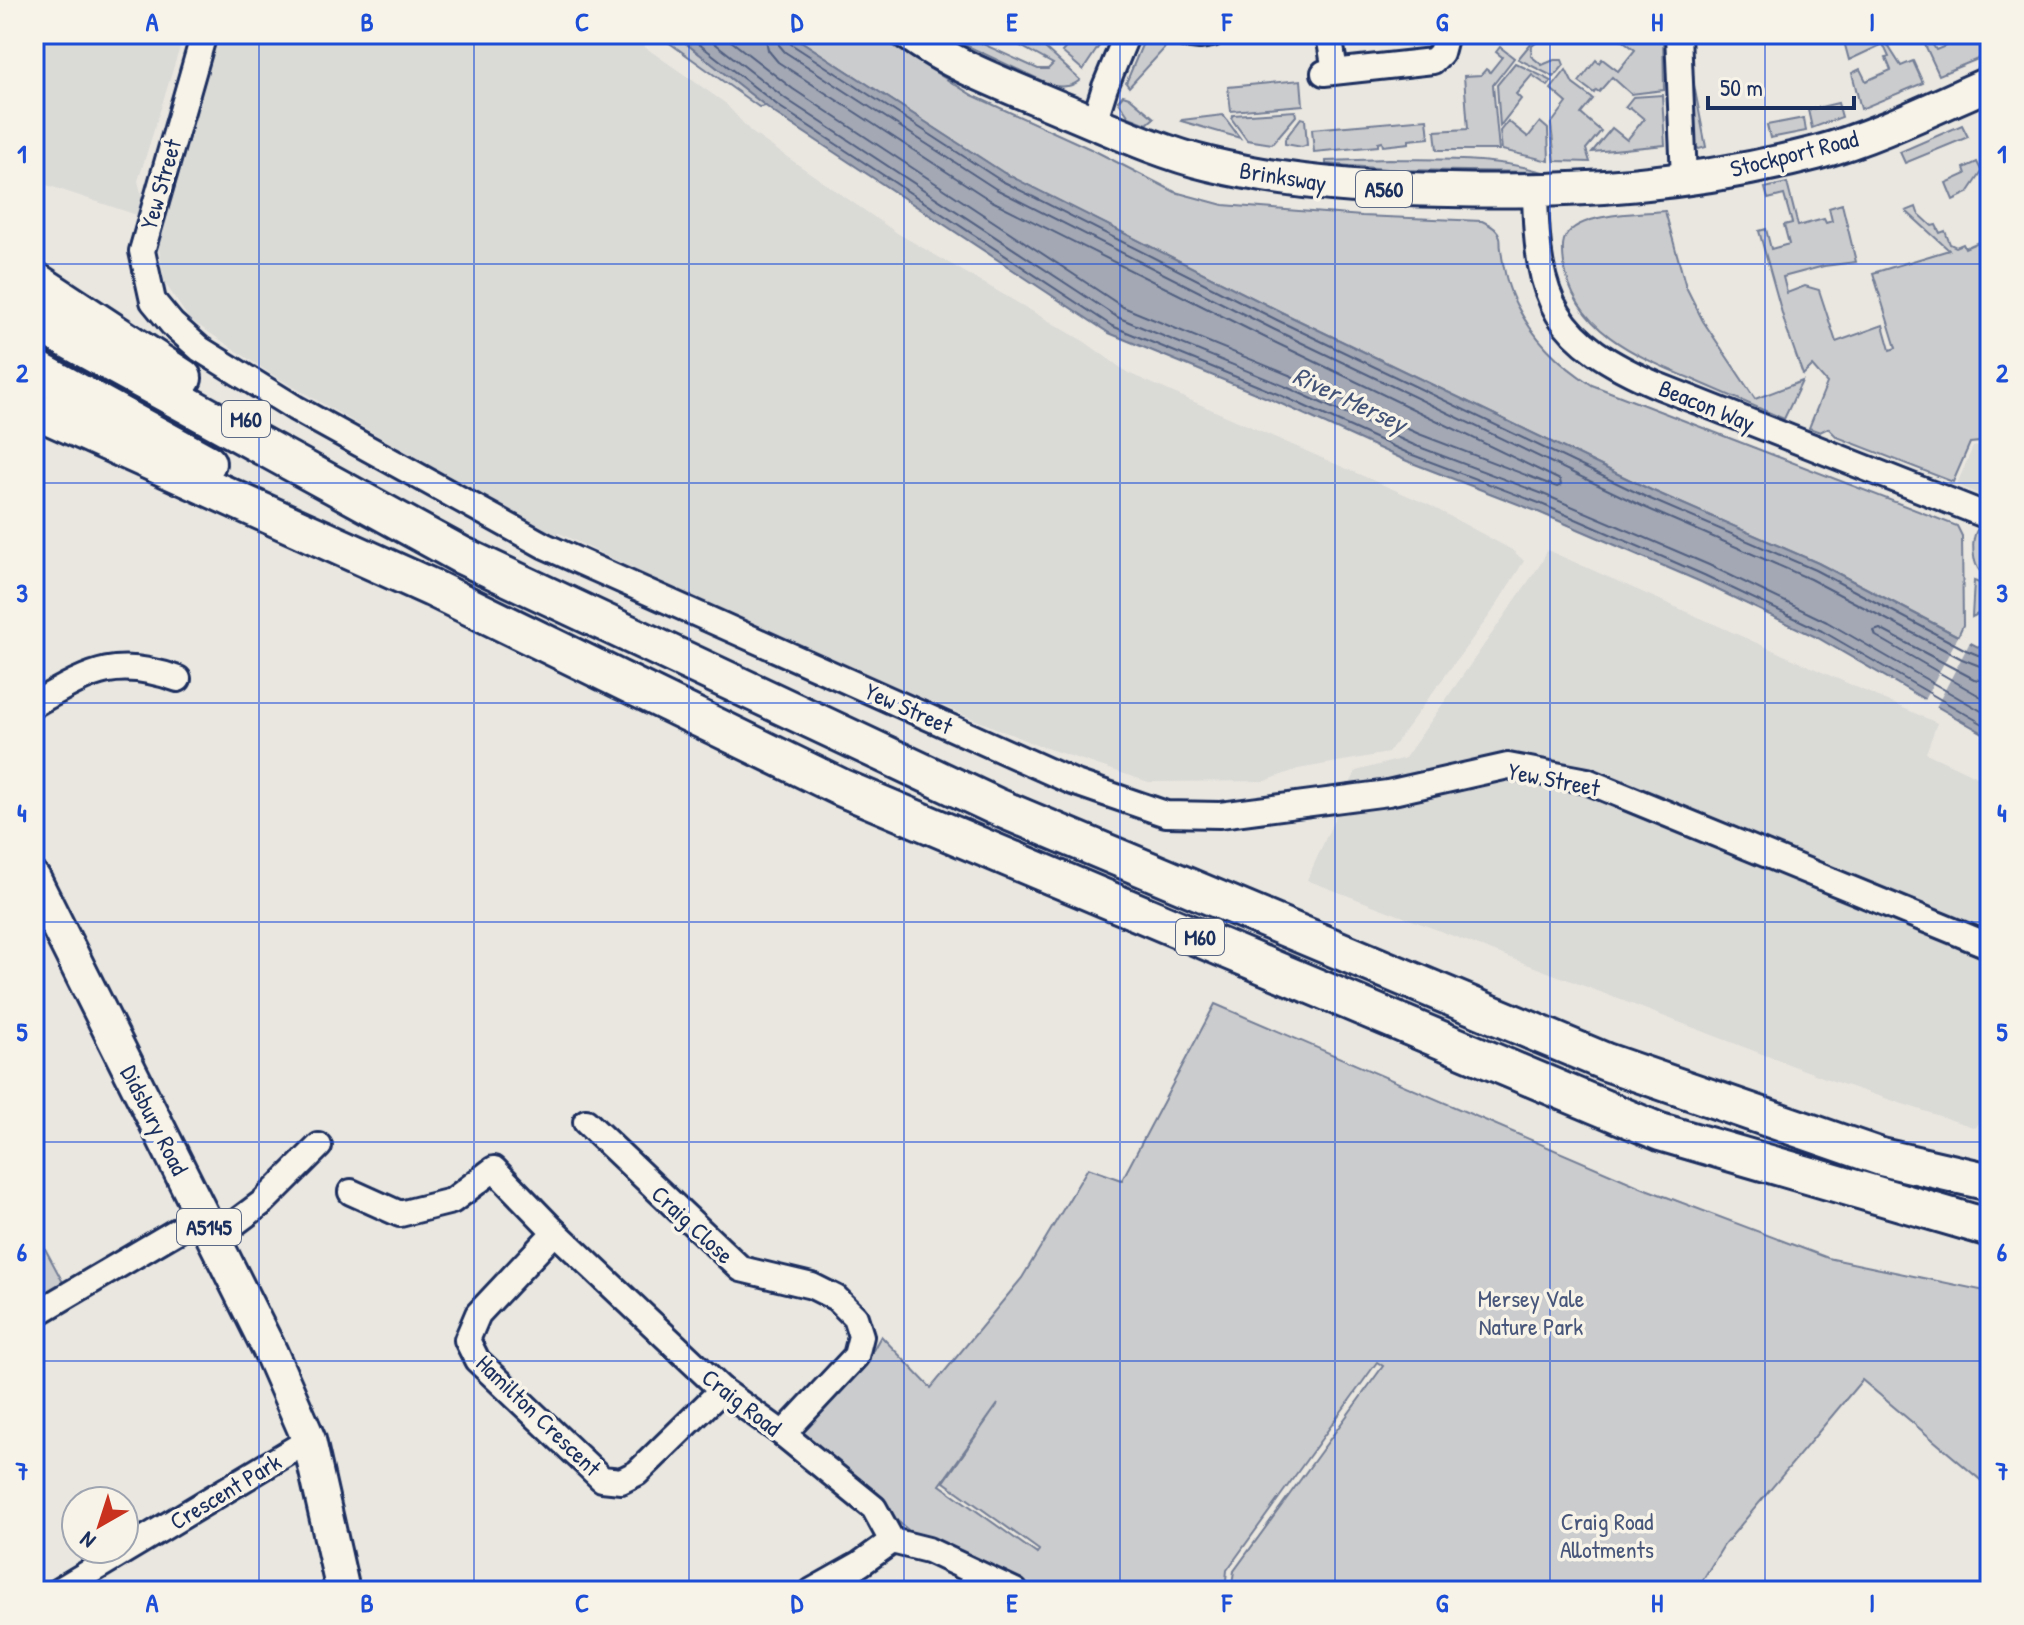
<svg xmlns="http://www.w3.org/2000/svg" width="2024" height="1625" viewBox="0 0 2024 1625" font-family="'Patrick Hand',sans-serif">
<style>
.built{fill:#dadad6}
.green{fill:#cbcccd;stroke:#737e96;stroke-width:2;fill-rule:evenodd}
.water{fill:#a3a8b4;stroke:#6d7892;stroke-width:2}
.pier{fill:#eae7e0}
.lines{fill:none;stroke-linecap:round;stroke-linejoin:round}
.shore{stroke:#515f80;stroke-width:2}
.minor-casing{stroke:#1b2f5e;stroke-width:30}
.major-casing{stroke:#1b2f5e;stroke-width:38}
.highway-casing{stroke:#1b2f5e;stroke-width:42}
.minor{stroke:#f7f3e8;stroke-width:24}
.major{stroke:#f7f3e8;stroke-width:32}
.highway{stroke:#f7f3e8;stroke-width:36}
.grid{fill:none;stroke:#1d4ed8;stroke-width:2;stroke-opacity:0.55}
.labels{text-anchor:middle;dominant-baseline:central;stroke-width:7;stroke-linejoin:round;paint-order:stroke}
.shield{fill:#f7f3e8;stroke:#5d6a87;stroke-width:2}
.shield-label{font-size:22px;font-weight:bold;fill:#1b2f5e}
.street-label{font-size:24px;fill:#1b2f5e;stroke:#f7f3e8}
.park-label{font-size:24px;fill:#47567a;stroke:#f7f3e8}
.water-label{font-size:26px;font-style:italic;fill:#445378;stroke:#f7f3e8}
.neatline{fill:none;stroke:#1d4ed8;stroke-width:3}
.grid-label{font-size:26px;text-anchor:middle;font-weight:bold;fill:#1d4ed8}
</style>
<rect width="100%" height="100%" fill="#eae7e0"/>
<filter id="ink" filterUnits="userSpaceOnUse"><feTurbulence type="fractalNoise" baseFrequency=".0125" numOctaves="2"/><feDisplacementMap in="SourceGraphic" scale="16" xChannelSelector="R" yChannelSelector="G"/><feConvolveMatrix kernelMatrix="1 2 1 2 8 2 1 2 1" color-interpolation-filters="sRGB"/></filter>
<g filter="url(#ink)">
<!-- built -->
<g class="built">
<path d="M34,34H184L138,181L142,197L137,215L47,185L34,187Z"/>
<path d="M217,34H626L725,103L751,132L897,233L1085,342L1128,373L1429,505L1512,550L1524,561L1492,612L1388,753L1298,769L1265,781L1149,782L1034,744L764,632L559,533L548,535L417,469L420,460L271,374L189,319L165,283L158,245L162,223Z"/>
<path d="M1990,444V500L1957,484L1973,447Z"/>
<path d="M1547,550L1937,723L1926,753L1990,783V1101L1976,1128L1833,1081L1307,880L1356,771L1405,758L1542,562Z"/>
</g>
<!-- green -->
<g class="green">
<path d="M657,34H674L766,106L759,107Z"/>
<path d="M790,34H874L972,95L1095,151L1175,192L1223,205L1362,216L1482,221C1489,224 1498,229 1500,237C1501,241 1500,245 1501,249C1503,266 1508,289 1516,304C1533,338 1560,365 1592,385L1957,526L1962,536L1963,625L1958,636L1818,563L1651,490L1281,312L1004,173Z"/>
<path d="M942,34H961L1038,69H1048L1053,64L999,34L1033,37L1080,80C1072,87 1064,87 1053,86Z"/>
<path d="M1621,34H1663L1664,90L1631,94L1612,77L1599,92L1596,90L1594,93L1579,82L1596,60L1599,63L1602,59L1618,71L1635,50L1620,38Z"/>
<path d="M1842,34H1901L1902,36L1887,44L1901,66L1913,61L1923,83L1861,109L1852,73L1860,69L1866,81L1891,70L1886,58L1889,57L1883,44L1849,60Z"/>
<path d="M1920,34H1924L1927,41L1930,40L1936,50L1960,40L1958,34H1990V54L1939,75Z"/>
<path d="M1155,36L1168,41L1164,49L1129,87L1126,83L1142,45Z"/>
<path d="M1537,36L1538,41L1532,46L1531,56L1542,65L1554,60H1562L1564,65L1554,77L1518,59Z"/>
<path d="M1074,38L1099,46L1083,70L1062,52Z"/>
<path d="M1500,47L1514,58L1493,85L1499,150H1437L1435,131L1468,129L1464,76L1481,75L1486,69L1490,72L1502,57L1496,52Z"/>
<path d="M1515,63L1552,81L1548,86L1532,75L1516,94L1521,99L1500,126L1497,85Z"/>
<path d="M1566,70L1573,84L1593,99L1581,114L1601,131L1586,149L1590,162L1555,161L1551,124L1567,103L1551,89Z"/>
<path d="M1301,80L1303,105L1231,111L1228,87Z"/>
<path d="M1694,85L1706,147L1699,149L1694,145Z"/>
<path d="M1123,95L1129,97L1154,118L1147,124L1129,117L1118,101Z"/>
<path d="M1662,95L1665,145L1592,152L1612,128L1627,140L1644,119L1630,107L1628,109L1625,107L1633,97Z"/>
<path d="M1838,103L1842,117L1812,128L1808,110Z"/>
<path d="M1295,111L1296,116L1272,144L1247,140L1231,118L1233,115Z"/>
<path d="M1223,115L1240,138L1181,121L1182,120Z"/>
<path d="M1301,118L1305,119L1307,145L1302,147L1285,144V139Z"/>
<path d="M1804,118L1806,131L1770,138L1767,125Z"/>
<path d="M1427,119L1429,138L1409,140V143L1383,146L1382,142L1378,143V146L1314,152L1312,129Z"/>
<path d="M1508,121L1528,137L1540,122L1548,129L1549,161L1502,150L1500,131Z"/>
<path d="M1962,125L1968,137L1905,163L1900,152Z"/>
<path d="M1389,159C1443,160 1491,157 1543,172L1400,170L1326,164V161Z"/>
<path d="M1977,162L1982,172L1968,193L1953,200L1946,183L1966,174L1964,168Z"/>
<path d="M1787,183L1798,226L1824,219L1826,223L1832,221L1829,208L1842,204L1856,262L1824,266L1783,277L1787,293L1805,286L1819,290L1836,342L1883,325L1890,350L1896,348L1873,273L1949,250L1906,211L1916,207L1918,213L1932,226L1936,225L1940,233L1945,231L1950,244L1956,247L1963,244L1965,248L1990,237V441L1970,443L1953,482L1837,437L1828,428L1820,432L1809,428L1827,383L1812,366L1803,375L1785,324L1759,231L1766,229L1771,249L1789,244L1784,225L1792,223L1784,195L1768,199L1765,188Z"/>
<path d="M1665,211L1686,287L1703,321L1755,399L1802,381L1784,419C1754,406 1724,393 1694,380C1639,357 1574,332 1564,264C1563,256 1562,246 1564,240C1574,212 1640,214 1665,211Z"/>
<path d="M1977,530L1990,536V551L1981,572C1972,564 1971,540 1977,530Z"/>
<path d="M1974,581L1990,587V608L1972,617Z"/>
<path d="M1215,1004L1643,1188L1828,1258L1990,1292V1488L1862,1380L1724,1545L1696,1591H1231L1234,1571L1383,1366L1377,1362L1227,1570L1225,1591H1029L914,1535L794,1433L862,1370L881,1336L931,1388L1022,1278L1088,1168L1122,1180ZM998,1404L944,1482L1039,1550L1037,1554L940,1485Z"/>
<path d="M34,1228L66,1288L34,1306Z"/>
</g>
<!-- water -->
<path class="water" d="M674,34H790L1004,173L1281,312L1651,490L1818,563L1990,653V737L1818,638L1701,582L1536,511L1407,461L1277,402L1109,333L776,114Z"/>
<!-- pier -->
<path class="pier" d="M1960,633L1971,640L1935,709L1923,702Z"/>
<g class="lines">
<!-- shore -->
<g class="shore">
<path d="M686,34L780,107L1112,326L1280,395L1410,454L1539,503L1704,575L1822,631L1990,728"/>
<path d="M703,34L786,99L1117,317L1284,386L1414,445L1543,494L1709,565L1827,622L1990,716"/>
<path d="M722,34L793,89L1123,307L1289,375L1419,434L1557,487L1561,485L1560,480L1268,339L990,200L778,62L768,50L765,34"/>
<path d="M777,34L779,45L785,52L996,189L1273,329L1644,507L1810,579L1962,659L1990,670"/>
<path d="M787,34L791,44L1000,180L1277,320L1648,498L1815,570L1966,650L1990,660"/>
<path d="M1990,682L1974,679L1880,629L1874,631L1876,636L1990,702"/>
</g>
<!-- minor casing -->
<g class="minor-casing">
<g id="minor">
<path d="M204,34L142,251L153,301L172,324L200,349L295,408L545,546L1073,782L1166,814L1220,815L1388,793L1508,766L1587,781L1990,946"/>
<path d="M1184,34L1200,36L1212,34"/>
<path d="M1678,34L1684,179"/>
<path d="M1330,41L1335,71"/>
<path d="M1324,73L1433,61L1441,53L1446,34"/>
<path d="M1094,122L1105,87L1127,34"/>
<path d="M1535,192C1537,304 1554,341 1659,386L1990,517"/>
<path d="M34,704C90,673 113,656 178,679"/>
<path d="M586,1122L741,1269L812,1286L836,1298L855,1317L861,1336L856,1356L783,1434"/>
<path d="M351,1192L400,1214L452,1201L494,1169L555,1232L722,1390L783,1434L874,1508L892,1541L928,1550L1015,1591"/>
<path d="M555,1232L478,1314L467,1340L477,1360L602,1479L621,1481L637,1473L722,1390"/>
<path d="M215,1238L263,1202L319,1146"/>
<path d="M34,1315L204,1215"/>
<path d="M58,1591L309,1440"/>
<path d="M812,1591L860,1564L892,1541"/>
</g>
</g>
<!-- major casing -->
<g class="major-casing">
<g id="major">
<path d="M909,34C956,68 1014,88 1067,111C1113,130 1160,152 1209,164C1287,183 1369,189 1449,190C1575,193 1693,185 1816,153C1875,137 1933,108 1990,83"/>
<path d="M34,879L271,1353L309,1440L343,1591"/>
</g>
</g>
<!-- highway casing -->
<g class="highway-casing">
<g id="highway">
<path d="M34,280L183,378"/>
<path d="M34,321L461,555L995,806L1606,1062L1881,1157L1990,1182"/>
<path d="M34,368L207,463"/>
<path d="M34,409L432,588L840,787L1660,1132L1990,1228"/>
</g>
</g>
<!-- minor -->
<use href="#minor" class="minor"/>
<!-- major -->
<use href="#major" class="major"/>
<!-- highway -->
<use href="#highway" class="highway"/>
</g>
</g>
<!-- grid -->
<path class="grid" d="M259,34V1591M474,34V1591M689,34V1591M904,34V1591M1120,34V1591M1335,34V1591M1550,34V1591M1765,34V1591M34,264H1990M34,483H1990M34,703H1990M34,922H1990M34,1142H1990M34,1361H1990"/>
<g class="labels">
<!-- shield labels -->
<g class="shield">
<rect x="1356" y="171" width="56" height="36" rx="6"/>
<rect x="222" y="401" width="48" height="36" rx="6"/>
<rect x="1176" y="919" width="48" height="36" rx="6"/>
<rect x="177" y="1209" width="64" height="36" rx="6"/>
</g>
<g class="shield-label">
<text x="1384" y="189">A560</text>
<text x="246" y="419">M60</text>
<text x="1200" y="937">M60</text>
<text x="209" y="1227">A5145</text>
</g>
<!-- street labels -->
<g class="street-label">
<text transform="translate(1794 153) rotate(-14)">Stockport Road</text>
<text transform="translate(1283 176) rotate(9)">Brinksway</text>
<text transform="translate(160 184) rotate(-74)">Yew Street</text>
<text transform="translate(1707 405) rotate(22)">Beacon Way</text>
<text transform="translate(909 708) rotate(24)">Yew Street</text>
<text transform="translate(1554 779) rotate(11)">Yew Street</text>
<text transform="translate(155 1120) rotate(63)">Didsbury Road</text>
<text transform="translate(693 1224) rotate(43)">Craig Close</text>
<text transform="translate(742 1402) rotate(38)">Craig Road</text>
<text transform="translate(539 1415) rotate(44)">Hamilton Crescent</text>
<text transform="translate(225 1491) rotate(-31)">Crescent Park</text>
</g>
<!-- park labels -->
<g class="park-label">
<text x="1531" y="1298">Mersey Vale<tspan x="1531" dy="28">Nature Park</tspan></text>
<text x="1607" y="1521">Craig Road<tspan x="1607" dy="28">Allotments</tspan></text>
</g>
<!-- water labels -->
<g class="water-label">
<text transform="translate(1350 399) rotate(25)">River Mersey</text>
</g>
</g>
<!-- margin -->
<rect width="2024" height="1625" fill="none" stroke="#f7f3e8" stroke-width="88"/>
<!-- north arrow -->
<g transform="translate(100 1525) rotate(219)"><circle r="38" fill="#f7f3e8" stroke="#9fa5b1" stroke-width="2"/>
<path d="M0-6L14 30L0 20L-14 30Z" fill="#c8321e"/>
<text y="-12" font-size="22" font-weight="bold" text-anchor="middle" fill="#1b2f5e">N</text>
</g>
<!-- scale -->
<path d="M1708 96v12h146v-12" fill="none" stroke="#1b2f5e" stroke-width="4"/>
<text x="1720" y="96" font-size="24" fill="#1b2f5e" stroke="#f7f3e8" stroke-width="6" paint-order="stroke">50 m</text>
<rect x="44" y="44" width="1936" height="1537" class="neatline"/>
<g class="grid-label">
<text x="152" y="31">A</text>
<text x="367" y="31">B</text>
<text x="582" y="31">C</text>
<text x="797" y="31">D</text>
<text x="1012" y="31">E</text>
<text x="1227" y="31">F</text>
<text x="1442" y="31">G</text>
<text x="1657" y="31">H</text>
<text x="1872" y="31">I</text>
<text x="22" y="163">1</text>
<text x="2002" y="163">1</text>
<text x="22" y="382">2</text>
<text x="2002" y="382">2</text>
<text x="22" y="602">3</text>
<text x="2002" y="602">3</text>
<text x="22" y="822">4</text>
<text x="2002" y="822">4</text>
<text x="22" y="1041">5</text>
<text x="2002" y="1041">5</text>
<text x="22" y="1261">6</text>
<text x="2002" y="1261">6</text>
<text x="22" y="1480">7</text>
<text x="2002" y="1480">7</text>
<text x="152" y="1612">A</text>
<text x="367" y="1612">B</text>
<text x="582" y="1612">C</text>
<text x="797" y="1612">D</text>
<text x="1012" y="1612">E</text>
<text x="1227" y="1612">F</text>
<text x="1442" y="1612">G</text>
<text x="1657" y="1612">H</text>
<text x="1872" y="1612">I</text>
</g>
</svg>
